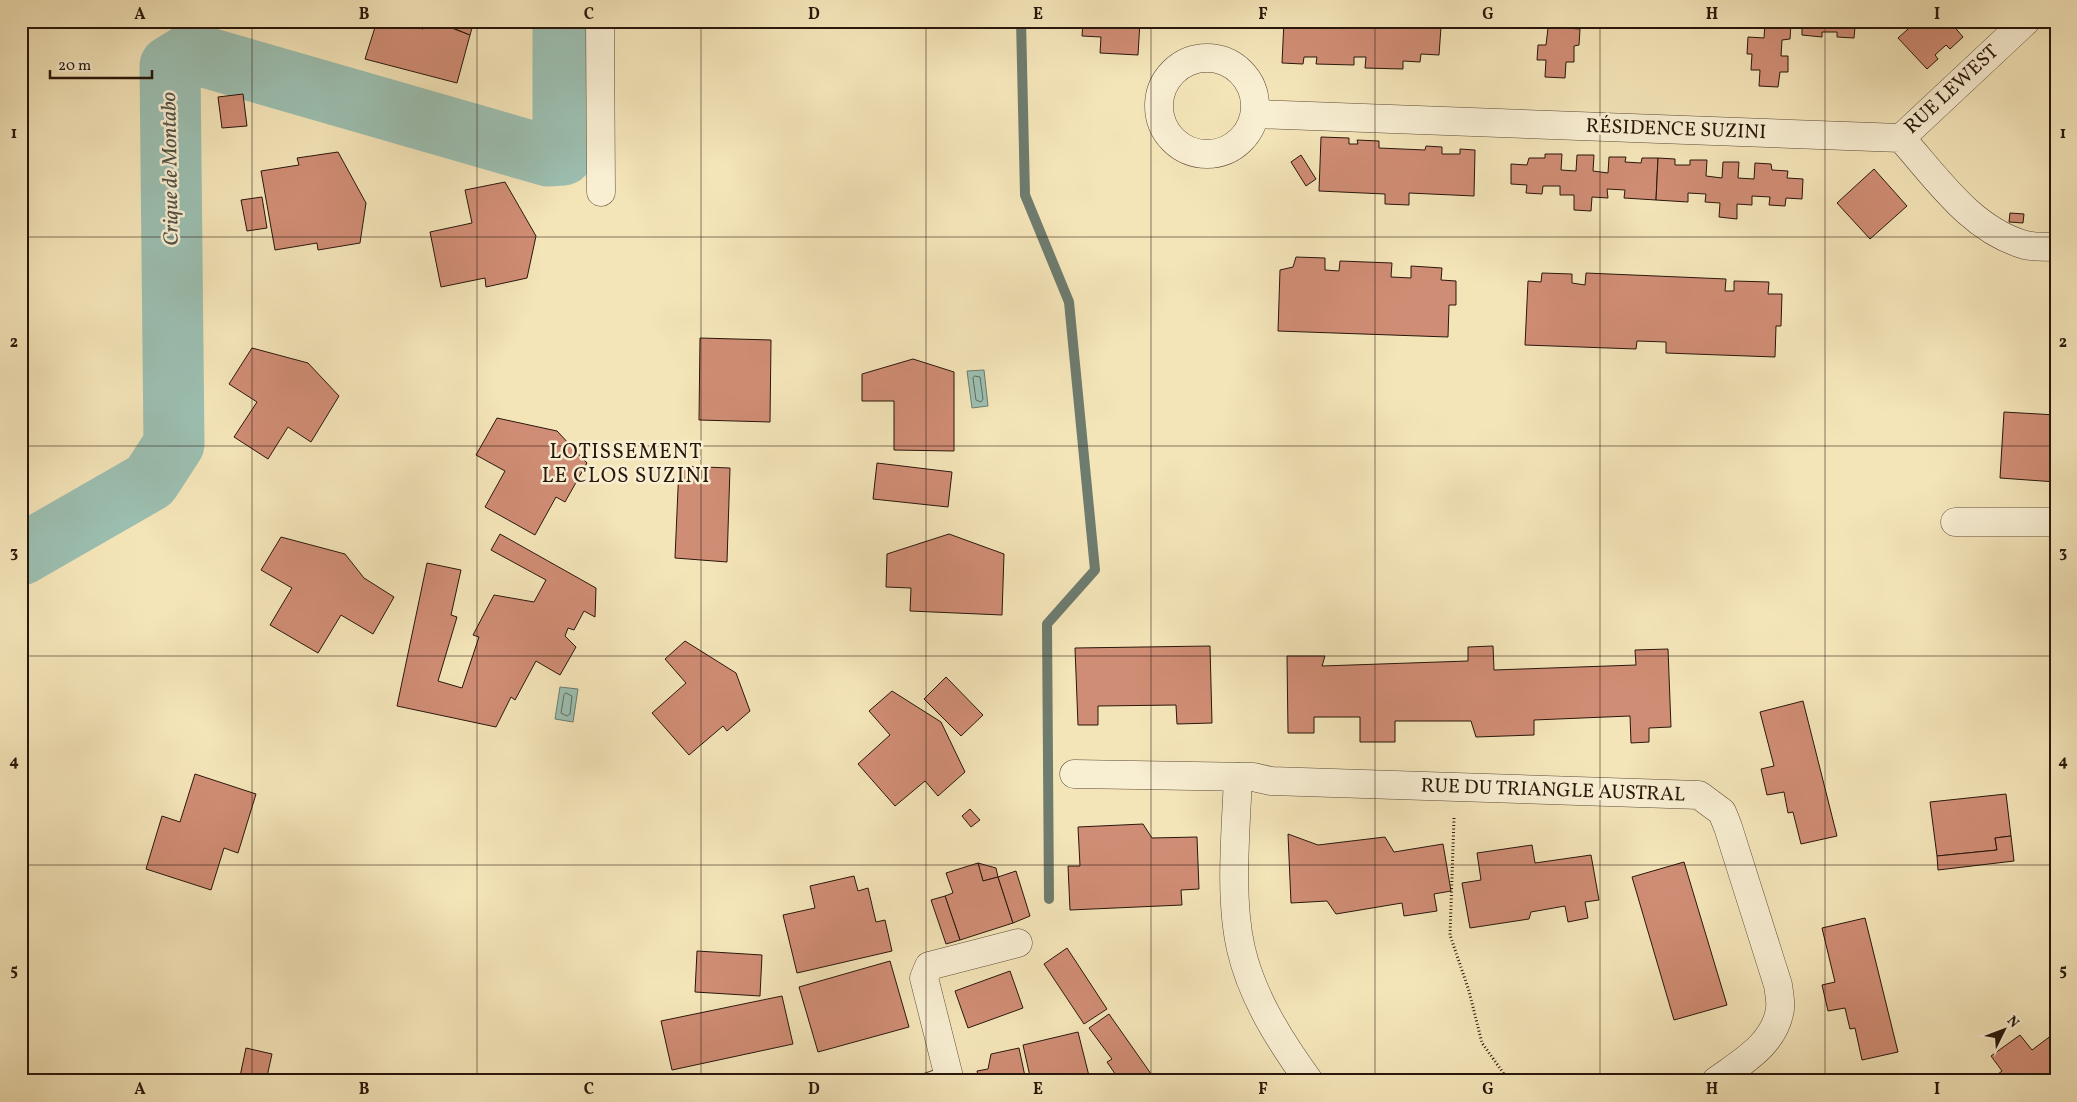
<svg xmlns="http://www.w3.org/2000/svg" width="2077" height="1102" viewBox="0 0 2077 1102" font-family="Vollkorn,serif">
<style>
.water{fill:#9cbfb1;stroke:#6e7c6f}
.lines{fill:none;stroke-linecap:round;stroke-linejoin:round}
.shore{stroke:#626b5e;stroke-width:1}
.stream{stroke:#6e7c6f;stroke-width:10}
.river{stroke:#9cbfb1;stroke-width:61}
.building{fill:#d08d75;stroke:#29170b}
.lane-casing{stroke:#5c4a36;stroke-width:16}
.street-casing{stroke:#5c4a36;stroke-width:29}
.path{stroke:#29170b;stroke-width:3;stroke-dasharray:1 2.5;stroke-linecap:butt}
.lane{stroke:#f8eed2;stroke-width:14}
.street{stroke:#f8eed2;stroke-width:28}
.grid{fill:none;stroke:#29170b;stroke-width:1;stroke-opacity:0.55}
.labels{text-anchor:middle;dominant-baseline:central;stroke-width:5;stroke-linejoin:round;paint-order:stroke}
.street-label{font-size:20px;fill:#29170b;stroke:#f8eed2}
.water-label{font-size:21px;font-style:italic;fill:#515245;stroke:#f8eed2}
.neighbourhood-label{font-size:21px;letter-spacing:1px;fill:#29170b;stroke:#f8eed2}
.neatline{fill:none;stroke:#29170b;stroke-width:2}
.grid-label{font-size:16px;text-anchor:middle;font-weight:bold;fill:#29170b}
</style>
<rect width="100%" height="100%" fill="#f4e5b9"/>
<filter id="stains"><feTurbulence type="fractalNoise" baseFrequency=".004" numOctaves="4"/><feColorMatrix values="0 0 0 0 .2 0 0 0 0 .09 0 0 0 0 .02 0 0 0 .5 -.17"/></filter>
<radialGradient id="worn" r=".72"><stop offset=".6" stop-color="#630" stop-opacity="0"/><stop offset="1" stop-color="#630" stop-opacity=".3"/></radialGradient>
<!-- water -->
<g class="water">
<path d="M984,370L988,406L972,408L967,371Z"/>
<path d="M560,687L578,689L573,722L555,719Z"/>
</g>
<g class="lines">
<!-- shore -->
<g class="shore">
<path d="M975,376L980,377L983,399L981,402L976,400L973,378Z"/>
<path d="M566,693L572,696L570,714L567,716L561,713L564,695Z"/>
</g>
<!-- stream -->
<path class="stream" d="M1021,21L1025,195L1069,302L1095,570L1047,624L1049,899"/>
<!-- river -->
<path class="river" d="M21,555L150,481L174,444L170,66L191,53L548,156L563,155V21"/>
</g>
<!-- building -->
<g class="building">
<path d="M377,21H388L405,28L407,23L423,29L424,23L435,27L436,22L470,35L457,83L365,59Z"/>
<path d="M388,21H436V22L435,27L424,23L423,29L407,23L405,28Z"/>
<path d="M436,21H474L470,35Z"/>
<path d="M1083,21H1140L1138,55L1100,53L1101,37L1082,36Z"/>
<path d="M1284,21H1424V26L1441,27L1439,55L1421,54L1420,62L1403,61V69L1365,68L1366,57H1354V65L1316,64L1317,57H1304L1303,64L1282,63Z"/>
<path d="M1539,21H1565L1564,28L1580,29L1579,45L1574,46V62H1566L1565,78L1545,77L1546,60H1537L1538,45H1546L1548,28H1539Z"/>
<path d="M1749,21H1871V28L1855,27L1854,38L1837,37V32H1822V37L1802,35V24L1791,23L1790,39L1782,40L1781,56H1788V72H1780L1778,87L1759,86L1760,70H1751L1752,54H1747L1748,37L1764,38L1765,23Z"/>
<path d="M1917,21H1956L1952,24L1963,37L1950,49L1946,45L1935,55L1938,59L1927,69L1898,38Z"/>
<path d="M243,94L247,126L222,128L218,97Z"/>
<path d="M1321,137L1349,138V144H1358L1357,140L1379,141V148L1425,150L1426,146L1442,147V154H1460V149L1475,150L1474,196L1409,193V205L1385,204V194L1319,191Z"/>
<path d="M338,152L366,203L360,243L318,250L317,243L275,250L261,171L299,165L297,158Z"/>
<path d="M1545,154H1562L1561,170L1576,171L1577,155H1594L1593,171L1608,173L1609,157H1626L1625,162L1641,163L1642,158H1658L1656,200L1624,198L1625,190L1607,189L1608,198L1592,197L1591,211L1574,210V195H1560V186H1543L1542,194L1526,193L1527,185L1511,184V164L1527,165L1529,158H1545Z"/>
<path d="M1301,155L1316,179L1306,186L1291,162Z"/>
<path d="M1658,158L1675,159V165H1690V160H1707L1706,176L1722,178L1723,162H1739L1738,178L1754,179L1755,163L1771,164L1772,170L1788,171L1787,178L1803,179L1802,199L1786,198L1785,206L1769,205L1770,197L1752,196V205L1737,204V219L1719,217L1720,203L1705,202L1706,194L1688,193V202L1656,200Z"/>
<path d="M1874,169L1907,206L1870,239L1837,203Z"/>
<path d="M505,182L536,236L527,278L486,287L485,278L441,287L430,232L472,223L465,190Z"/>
<path d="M262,197L267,228L247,231L241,200Z"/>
<path d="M2010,213L2024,214L2023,223L2009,222Z"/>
<path d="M1296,257L1325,258V270L1339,271L1340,261L1392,263L1391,277L1411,278V266L1442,268L1441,280L1456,281V305H1449L1448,337L1278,331L1280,270L1293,267Z"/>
<path d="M1542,273L1572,274V283L1585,285L1586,273L1726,279L1725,291H1734V281L1769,282L1768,294H1782L1781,326H1776L1775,357L1666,353V342L1637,341L1636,349L1525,345L1528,281L1541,282Z"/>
<path d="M700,338L771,340L770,422L699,420Z"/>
<path d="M252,348L308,363L339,396L311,442L288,427L268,459L234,437L257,402L229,384Z"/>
<path d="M913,359L954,372V451L894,450V401H862V374Z"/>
<path d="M2004,412L2056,415V482L2000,478Z"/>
<path d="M497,418L557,431L587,463L565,502L556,497L535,535L485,507L505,471L476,455Z"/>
<path d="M877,463L952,472L948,507L873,499Z"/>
<path d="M679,466L730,468L727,562L675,558Z"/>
<path d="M500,534L596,588L595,617L584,611L574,630L568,628L565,636L576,647L560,675L536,661L515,700L511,697L496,727L397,706L427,563L461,570L451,615L457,617L438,681L462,688L479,637L473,635L494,595L534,602L546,580L491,550Z"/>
<path d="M949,534L1004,554L1002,615L910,611L911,588L886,587L887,554Z"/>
<path d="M281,537L345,554L364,578L394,597L373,634L341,615L318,653L270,625L292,588L261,570Z"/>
<path d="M685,641L736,673L750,711L727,731L723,726L689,755L652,713L686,683L665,659Z"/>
<path d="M1210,646L1212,723L1177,724L1176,705L1098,706V725H1078L1075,648Z"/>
<path d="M1493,646L1494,670L1636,665L1635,650L1668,649L1671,727L1649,728V742L1631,743L1630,716L1534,720V735L1476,737L1471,721H1395V742H1360V717H1314V733H1288L1287,656H1325L1322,666L1468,661V647Z"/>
<path d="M946,677L983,715L961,736L924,699Z"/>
<path d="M892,691L941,722L965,772L938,796L925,781L895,806L858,764L890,735L869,711Z"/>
<path d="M1803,701L1837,836L1801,844L1793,812L1788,813L1784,792L1767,795L1761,769L1774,766L1760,712Z"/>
<path d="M195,774L256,794L238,853L224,848L211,890L146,869L162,816L180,822Z"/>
<path d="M2006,794L2011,836L1995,838L1997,850L1937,856L1930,802Z"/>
<path d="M970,809L980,820L971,827L962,816Z"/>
<path d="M1143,824L1152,838L1197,837L1199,889L1181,890L1182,905L1070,910L1068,866H1080L1078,827Z"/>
<path d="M1288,834L1318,845L1385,837L1394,852L1443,844L1451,891L1434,894L1437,911L1404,916L1402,903L1336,914L1327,901L1291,903Z"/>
<path d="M2011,836L2014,861L1938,870L1937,856L1997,850L1995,838Z"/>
<path d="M1532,845L1535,863L1591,855L1599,900L1585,902L1588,918L1568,922L1565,906L1531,912L1529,919L1470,928L1462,883L1481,880L1477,853Z"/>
<path d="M1684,862L1727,1005L1674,1020L1632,877Z"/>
<path d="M978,863L996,868L998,877L983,881Z"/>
<path d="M978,863L983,881L998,877L1013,923L960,940L945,896L953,893L946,873Z"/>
<path d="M1016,871L1030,916L1013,923L998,877Z"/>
<path d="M854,876L858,891L868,888L876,922L885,920L892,951L797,973L783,915L815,908L810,886Z"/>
<path d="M945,896L960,940L946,944L931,900Z"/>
<path d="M1865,918L1898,1052L1862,1060L1855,1028L1850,1029L1845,1008L1828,1011L1822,985L1835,982L1822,928Z"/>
<path d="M1067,948L1107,1009L1084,1024L1044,964Z"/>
<path d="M697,951L762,955L760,996L695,992Z"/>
<path d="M890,961L909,1027L818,1052L799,987Z"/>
<path d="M1010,971L1023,1008L968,1028L955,991Z"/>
<path d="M782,996L793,1044L672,1070L661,1021Z"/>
<path d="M1109,1014L1156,1081H1120L1107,1062L1112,1059L1089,1028Z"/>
<path d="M1078,1032L1090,1080L1031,1081L1023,1045Z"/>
<path d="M2056,1032V1081H1989L2002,1071L1991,1056L2020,1035L2032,1050Z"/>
<path d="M246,1048L272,1054L266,1081H239Z"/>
<path d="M1019,1048L1026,1081H979L977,1071L988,1069L991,1054Z"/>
</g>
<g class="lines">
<!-- lane casing -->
<g class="lane-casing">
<path id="lane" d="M925,1081L948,1073"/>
</g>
<!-- street casing -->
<g class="street-casing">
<g id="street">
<path d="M600,21L601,192"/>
<circle cx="1207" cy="106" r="48"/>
<path d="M1255,114L1901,138C1936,177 1971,230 2025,245C2034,247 2046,247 2056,247"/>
<path d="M1901,138L2026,21"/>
<path d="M1955,522H2056"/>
<path d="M1074,774L1253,777L1271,781L1699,795L1722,812L1728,827L1778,985C1779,993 1781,1001 1780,1009C1775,1044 1742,1062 1716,1081"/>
<path d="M1238,777C1236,830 1229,897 1241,949C1252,997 1280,1041 1309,1081"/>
<path d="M950,1081L924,978L929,966L1018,943"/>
</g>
</g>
<!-- path -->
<path class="path" d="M1454,818L1450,935L1469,991L1482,1043L1509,1081"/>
<!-- lane -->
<use href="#lane" class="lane"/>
<!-- street -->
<use href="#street" class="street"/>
</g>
<!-- grid -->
<path class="grid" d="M252,21V1081M477,21V1081M701,21V1081M926,21V1081M1151,21V1081M1375,21V1081M1600,21V1081M1825,21V1081M21,237H2056M21,446H2056M21,656H2056M21,865H2056"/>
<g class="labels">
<!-- street labels -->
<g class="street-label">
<text transform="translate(1952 90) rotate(-43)">RUE LEWEST</text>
<text transform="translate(1676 130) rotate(2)">RÉSIDENCE SUZINI</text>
<text transform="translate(1553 791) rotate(2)">RUE DU TRIANGLE AUSTRAL</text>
</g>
<!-- water labels -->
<g class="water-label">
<text transform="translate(171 169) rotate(-91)">Crique de Montabo</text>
</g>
<!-- neighbourhood labels -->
<g class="neighbourhood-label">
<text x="626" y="452">LOTISSEMENT<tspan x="626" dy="24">LE CLOS SUZINI</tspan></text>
</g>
</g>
<!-- margin -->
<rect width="2077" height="1102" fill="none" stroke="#f4e5b9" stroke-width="55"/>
<!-- north arrow -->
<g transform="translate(2004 1030) rotate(48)" stroke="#f8eed2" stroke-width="4" paint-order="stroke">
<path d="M0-4L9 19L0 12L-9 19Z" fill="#29170b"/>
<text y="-8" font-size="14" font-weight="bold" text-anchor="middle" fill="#29170b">N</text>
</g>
<!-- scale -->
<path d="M50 70v8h102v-8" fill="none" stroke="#29170b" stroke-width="2.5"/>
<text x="58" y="70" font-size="15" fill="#29170b" stroke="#f8eed2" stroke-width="4" paint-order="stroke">20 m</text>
<rect x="28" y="28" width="2022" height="1046" class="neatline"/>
<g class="grid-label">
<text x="140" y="19">A</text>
<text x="364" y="19">B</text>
<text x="589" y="19">C</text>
<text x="814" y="19">D</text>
<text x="1038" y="19">E</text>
<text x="1263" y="19">F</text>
<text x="1488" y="19">G</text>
<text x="1712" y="19">H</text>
<text x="1937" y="19">I</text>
<text x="14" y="138">1</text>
<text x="2063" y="138">1</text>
<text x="14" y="347">2</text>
<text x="2063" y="347">2</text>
<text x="14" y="557">3</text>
<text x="2063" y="557">3</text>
<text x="14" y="766">4</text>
<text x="2063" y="766">4</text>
<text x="14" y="975">5</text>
<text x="2063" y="975">5</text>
<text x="140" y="1094">A</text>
<text x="364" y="1094">B</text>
<text x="589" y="1094">C</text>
<text x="814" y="1094">D</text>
<text x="1038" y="1094">E</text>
<text x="1263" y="1094">F</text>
<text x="1488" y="1094">G</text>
<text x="1712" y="1094">H</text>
<text x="1937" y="1094">I</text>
</g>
<rect width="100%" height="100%" filter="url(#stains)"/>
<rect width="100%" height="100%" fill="url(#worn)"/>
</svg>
